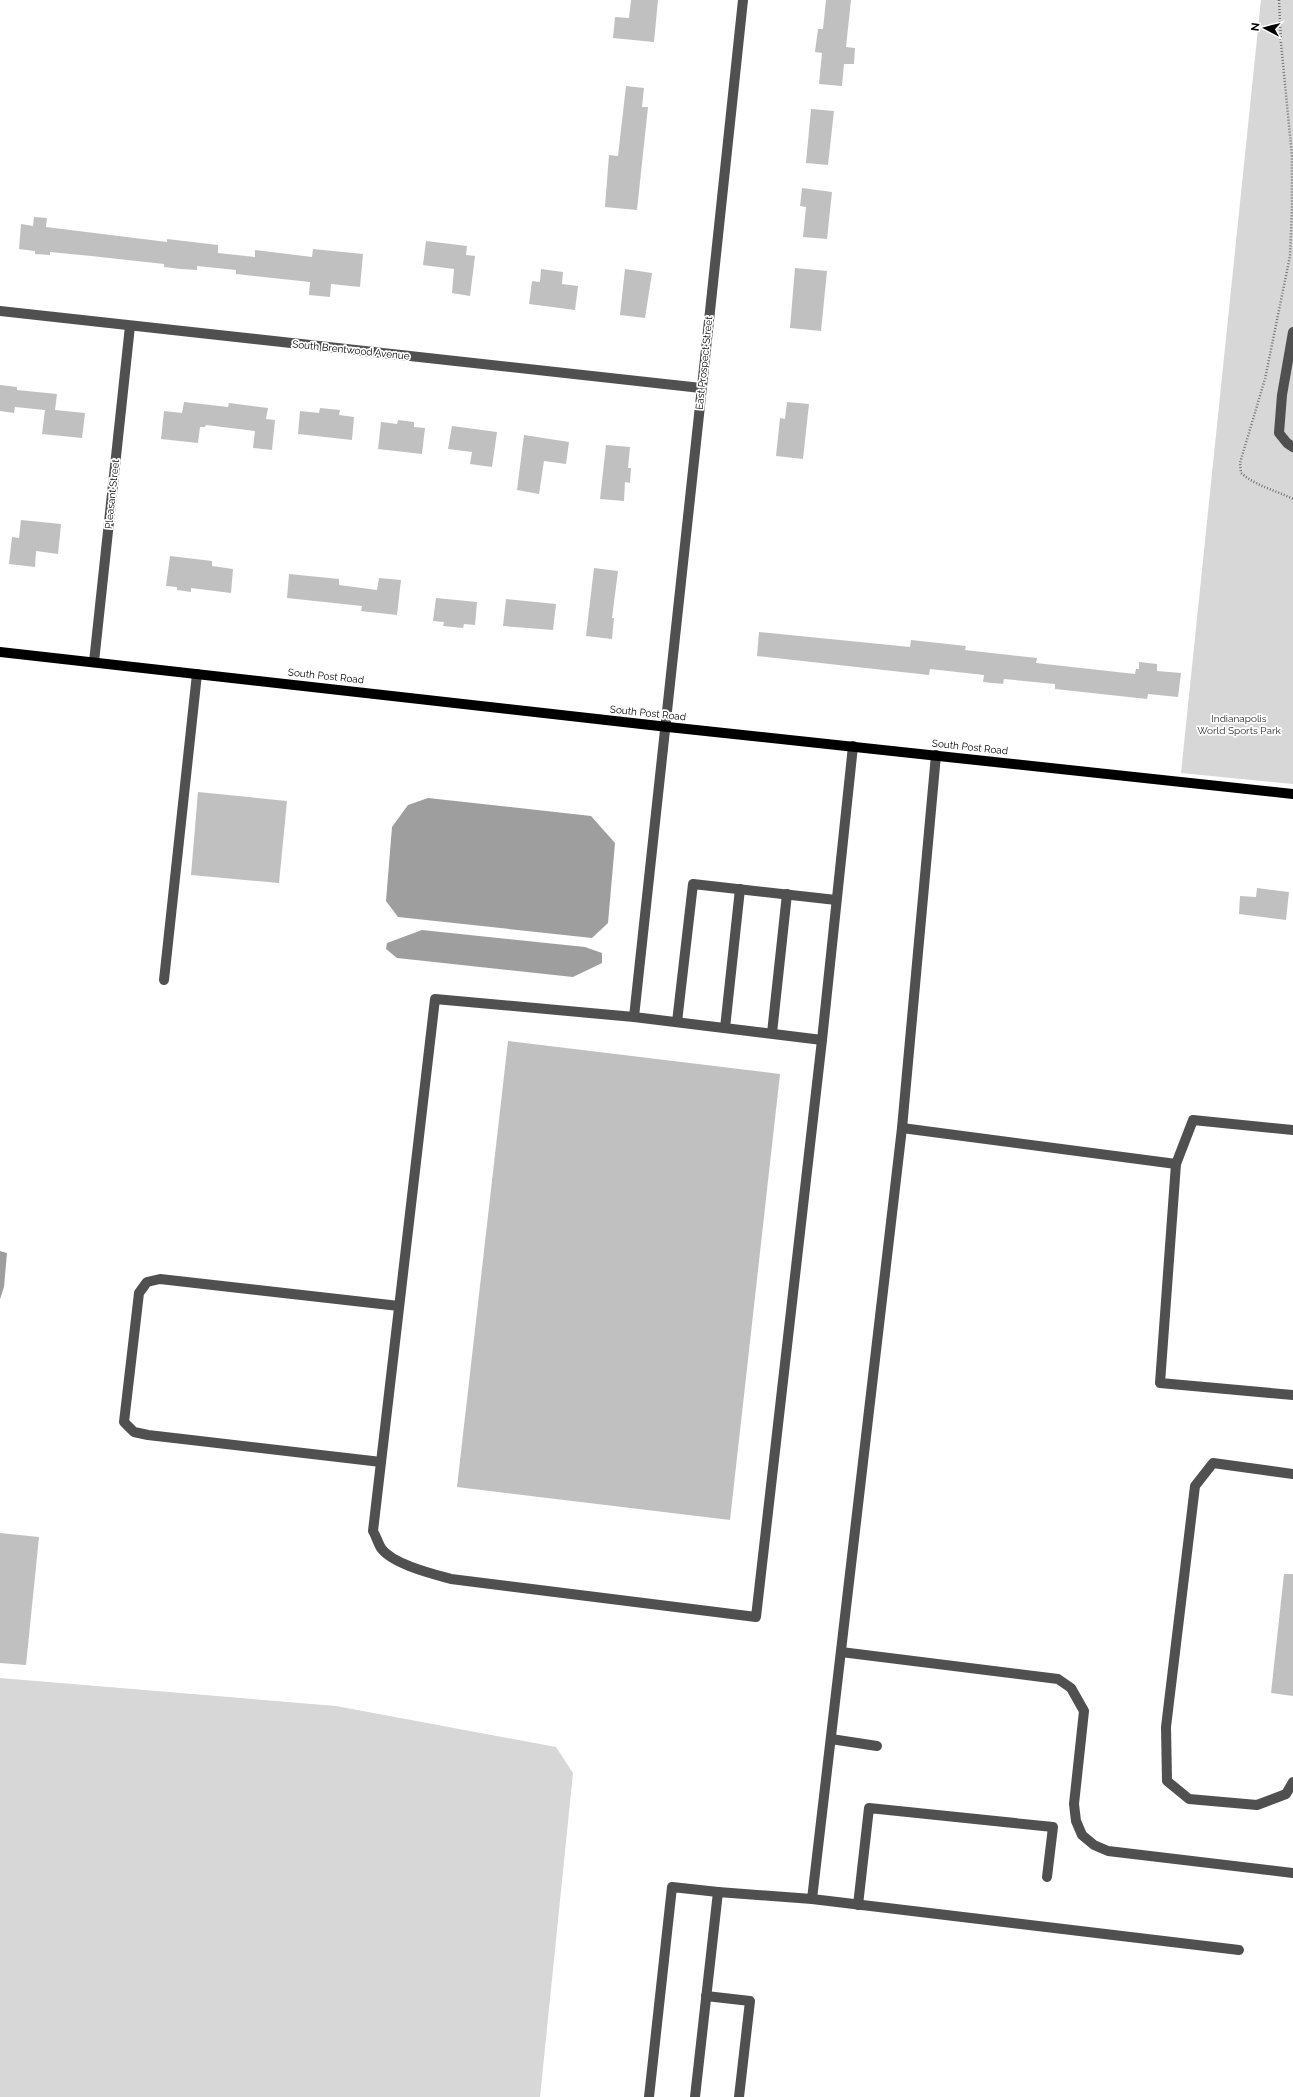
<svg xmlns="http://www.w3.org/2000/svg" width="1293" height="2097" viewBox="0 0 1293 2097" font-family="Raleway,sans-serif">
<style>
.green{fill:#d7d7d7}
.water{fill:#9e9e9e}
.building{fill:#c0c0c0}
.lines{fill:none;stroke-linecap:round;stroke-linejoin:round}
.path{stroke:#727272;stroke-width:2.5;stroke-dasharray:1 2;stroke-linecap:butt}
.minor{stroke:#505050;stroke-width:10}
.major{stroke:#000;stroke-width:10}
.labels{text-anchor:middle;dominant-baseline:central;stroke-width:3.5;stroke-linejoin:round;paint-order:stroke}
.street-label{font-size:10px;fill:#000;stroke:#fff}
.park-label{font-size:10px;fill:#2e2e2e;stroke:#fff}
</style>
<rect width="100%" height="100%" fill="#fff"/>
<!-- green -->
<g class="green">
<path d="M1261,0H1293V784L1181,773Z"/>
<path d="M0,1678L336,1706L556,1747L573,1773L540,2097H0Z"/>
</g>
<!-- water -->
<g class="water">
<path d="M428,798L591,816L615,843L608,923L592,938L398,917L386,901L392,827L408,805Z"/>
<path d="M422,930L585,947L602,953V963L573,977L397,958L386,949L387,943Z"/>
<path d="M0,1251L7,1253L4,1287L0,1299Z"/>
</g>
<!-- building -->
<g class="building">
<path d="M631,0H658L654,42L613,38L615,17L629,18Z"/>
<path d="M826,0H851L846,47L855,48L854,64H844L842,86L819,84L822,53L815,52L818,29H823Z"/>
<path d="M626,86L644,88L642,107H648L637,210L605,207L609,155L618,156Z"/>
<path d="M811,109L834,111L828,165L806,163Z"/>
<path d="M802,188L832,192L827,239L803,237L806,207L800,206Z"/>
<path d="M34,217L47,218L46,227L167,242V239L218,245V253L255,257V250L312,257L313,249L363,254L360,287L331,284L330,297L309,295L310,282L236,274V270L197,266V270L181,269L164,267V264L91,256L50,252V255L35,254V251L19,249L21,224L33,226Z"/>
<path d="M426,241L467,246L466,255L475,256L470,296L452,293L454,269L423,265Z"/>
<path d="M795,268L827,271L821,331L790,328Z"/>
<path d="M541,269L563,272L562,284L578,286L575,310L529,304L532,281L540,282Z"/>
<path d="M625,269L652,273L645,318L620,315Z"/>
<path d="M0,385L17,387V390L57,394L55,410L85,413L82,438L42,434L45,410L15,407L14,413L0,411Z"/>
<path d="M184,402L228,407L229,403L268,408L266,419L275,420L272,450L253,448L255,431L206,425L205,427H200L198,443L161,439L164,411L182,413Z"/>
<path d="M787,402L809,404L803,459L776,456L780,418L785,419Z"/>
<path d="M320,408L340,410L339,415L354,417L352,440L298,434L300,411L319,413Z"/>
<path d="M398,420L414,422V427L425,428L422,454L378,449L381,422L397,424Z"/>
<path d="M452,426L497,432L492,467L470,464L472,452L448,449Z"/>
<path d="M524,435L569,442L566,464L544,461L539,494L517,490Z"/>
<path d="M606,445L630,447L628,468H631L630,483L625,482L624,501L600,499Z"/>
<path d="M21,520L61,524L58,554L36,551L35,567L9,564L12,537L19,538Z"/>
<path d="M170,556L212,561V566L233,569L231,593L191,588V592L177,590V587L166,586Z"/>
<path d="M594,568L618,571L612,618H614L612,639L586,636Z"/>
<path d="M289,574L339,579V585L377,590L379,578L401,580L397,615L361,611L362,606L287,598Z"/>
<path d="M436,598L477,602L475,625L464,624L463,628L443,626L444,622L433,621Z"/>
<path d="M506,599L556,604L553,630L503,626Z"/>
<path d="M759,632L910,647L911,640L966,646L965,650L1037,658L1036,663L1135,674L1136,669H1139V662L1157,664V671L1181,673L1178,697L1148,694L1147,699L1055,689V684L1004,679L1003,684L983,682L984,675L930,669L929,675L757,656Z"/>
<path d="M198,792L287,801L279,883L191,875Z"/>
<path d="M1257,888L1289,892L1286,920L1239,914L1240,896L1256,897Z"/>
<path d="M508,1041L780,1074L730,1520L457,1487Z"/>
<path d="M0,1533L39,1537L26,1665L0,1663Z"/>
<path d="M1284,1574H1293V1696L1271,1693Z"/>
</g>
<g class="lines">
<!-- path -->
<path class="path" d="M1279,0L1281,43L1292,156V209L1290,256L1265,379L1240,463L1241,473C1256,486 1275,490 1293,499"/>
<!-- minor -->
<g class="minor">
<path d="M743,0C706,339 673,678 634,1017L822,1040L853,746"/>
<path d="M0,311L701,388"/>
<path d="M1293,332L1282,395L1279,433L1287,443L1293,447"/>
<path d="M94,662L130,326"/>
<path d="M164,980L197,674"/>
<path d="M634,1017L435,999L373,1531C376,1536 378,1543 381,1548C392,1564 433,1574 451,1579L756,1617L822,1040"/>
<path d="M677,1022L693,884L836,900"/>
<path d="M725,1028L740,889"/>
<path d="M772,1033L787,894"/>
<path d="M902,1128L1176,1164L1160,1383L1293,1395"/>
<path d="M1176,1164L1193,1120L1293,1130"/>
<path d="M381,1462L148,1435L134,1432L124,1422L139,1293L147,1282L160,1279L399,1306"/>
<path d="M1293,1474L1213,1463L1195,1486L1166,1727L1167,1781L1189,1799L1257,1805L1286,1794L1293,1782"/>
<path d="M841,1652L1058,1679L1071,1688L1084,1711L1074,1804L1076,1821L1082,1835L1094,1845L1108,1851L1293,1873"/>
<path d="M831,1739L877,1746"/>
<path d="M812,1899L1239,1950"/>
<path d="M858,1905L869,1808L1053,1827L1047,1877"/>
<path d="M706,1996L750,2001L739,2097"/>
<path d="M649,2097L672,1887L718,1892"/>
<path d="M695,2097L718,1892L812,1899L902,1128L936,755"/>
</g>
<!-- major -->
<path class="major" d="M0,652L668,727L1293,794"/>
</g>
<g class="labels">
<!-- street labels -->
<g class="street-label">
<text transform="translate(351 350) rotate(6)">South Brentwood Avenue</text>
<text transform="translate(704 363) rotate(-84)">East Prospect Street</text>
<text transform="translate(112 494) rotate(-84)">Pleasant Street</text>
<text transform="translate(326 676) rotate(6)">South Post Road</text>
<text transform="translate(648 713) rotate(6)">South Post Road</text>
<text transform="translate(970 747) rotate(6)">South Post Road</text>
</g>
<!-- park labels -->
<g class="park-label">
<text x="1239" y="718">Indianapolis<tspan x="1239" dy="12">World Sports Park</tspan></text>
</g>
</g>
<!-- north arrow -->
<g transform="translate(1265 28) rotate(277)" stroke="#ffffff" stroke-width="3" paint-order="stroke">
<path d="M0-3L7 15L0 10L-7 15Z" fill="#000000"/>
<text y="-6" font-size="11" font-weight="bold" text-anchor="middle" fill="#000000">N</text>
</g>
</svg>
